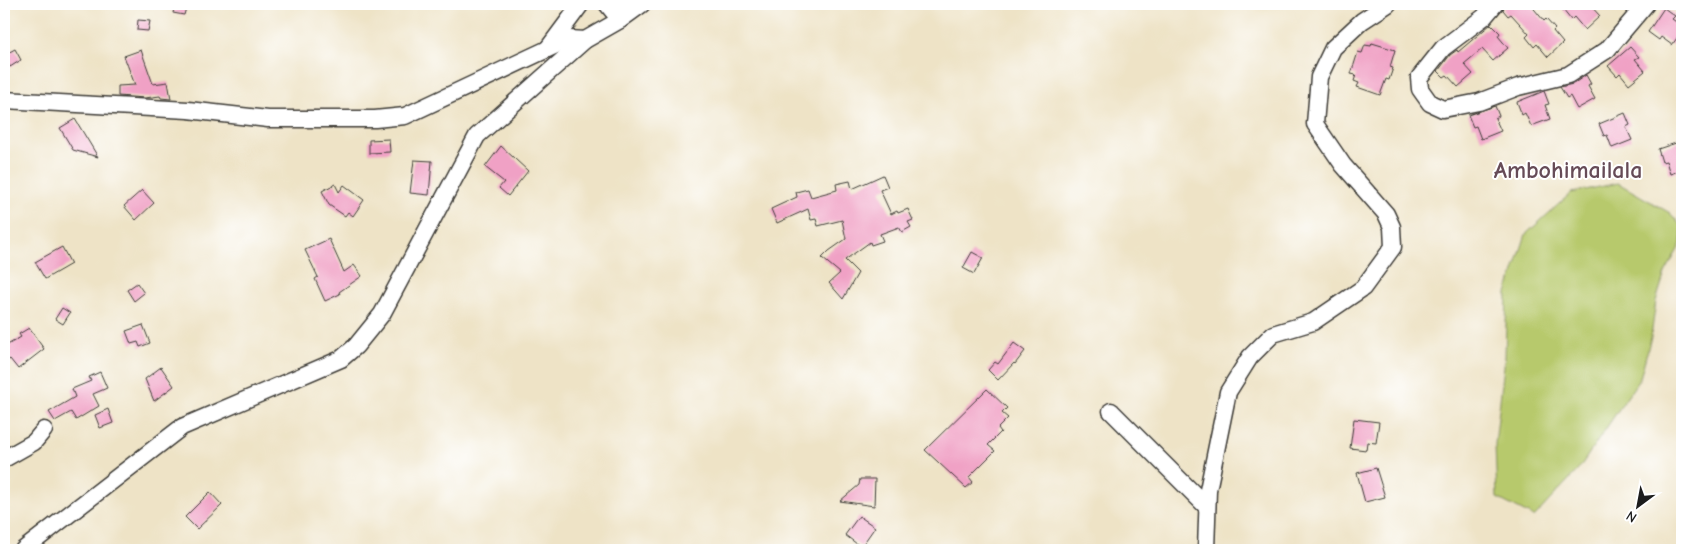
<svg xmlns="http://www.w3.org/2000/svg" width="1686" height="554" viewBox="0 0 1686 554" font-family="'Comic Neue',sans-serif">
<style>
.green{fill:#b7c96c;stroke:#6a7244}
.building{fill:#f0a1c5}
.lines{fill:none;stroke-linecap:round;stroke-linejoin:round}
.minor-casing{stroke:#3c3a36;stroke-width:19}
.minor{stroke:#fff;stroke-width:16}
.labels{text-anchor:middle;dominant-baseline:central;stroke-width:4;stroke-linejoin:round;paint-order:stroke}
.district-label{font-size:24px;font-weight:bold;fill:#664b57;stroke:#fff}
</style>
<rect width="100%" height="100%" fill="#fff"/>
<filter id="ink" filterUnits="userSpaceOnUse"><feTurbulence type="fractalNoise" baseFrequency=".02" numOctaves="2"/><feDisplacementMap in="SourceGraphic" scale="10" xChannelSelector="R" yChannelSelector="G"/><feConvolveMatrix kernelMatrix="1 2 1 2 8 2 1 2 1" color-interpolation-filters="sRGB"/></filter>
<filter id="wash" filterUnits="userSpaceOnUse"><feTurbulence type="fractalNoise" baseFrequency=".0096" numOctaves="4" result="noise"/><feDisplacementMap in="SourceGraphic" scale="20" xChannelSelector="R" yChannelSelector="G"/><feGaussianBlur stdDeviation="1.12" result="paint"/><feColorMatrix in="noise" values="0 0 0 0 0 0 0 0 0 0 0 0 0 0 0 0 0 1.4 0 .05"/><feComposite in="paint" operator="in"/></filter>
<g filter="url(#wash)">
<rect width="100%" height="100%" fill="#eee3c6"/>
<!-- green -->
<path class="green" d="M1618,183L1670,213L1682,227L1681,244L1665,273L1656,301L1651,337L1640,378L1578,470L1534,517L1497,498L1495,444L1505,357L1507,293L1526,234L1571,193Z"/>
<g id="blocks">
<!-- building -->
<g class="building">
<path d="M175,4H187L184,15L173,13Z"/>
<path d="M1505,4H1530L1544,21L1546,19L1555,29L1553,31L1563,43L1548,57L1537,44L1534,47L1526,37L1529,34L1511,14L1508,16L1503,10Z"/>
<path d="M1570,4H1589L1600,16L1585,30L1574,17L1571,20L1563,10Z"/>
<path d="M1664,8L1675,16L1672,19L1682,26V31L1672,45L1661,37L1659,40L1648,32Z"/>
<path d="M138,20L150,21L148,31L137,30Z"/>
<path d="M1491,24L1500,33L1498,36L1508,48L1493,61L1482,49L1464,64L1473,74L1458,87L1447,75L1444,77L1438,71L1450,55L1457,50L1458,52Z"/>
<path d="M1372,43L1395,50L1390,67L1393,68L1389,80L1386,79L1380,95L1357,87L1359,83L1354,81L1356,75L1351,74L1358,52L1362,53L1365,45L1371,46Z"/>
<path d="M1630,47L1639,57L1635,59L1645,71L1629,84L1620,73L1617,76L1608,66Z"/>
<path d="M15,49L21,60L10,67L4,55Z"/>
<path d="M141,50L153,84L168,82L171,99L161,98L160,96L145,98L118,96V86L135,85L124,56Z"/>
<path d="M1586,75L1591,84L1588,86L1595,99L1577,109L1570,96L1567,98L1560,87L1573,84Z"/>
<path d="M1544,91L1549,104L1545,105L1550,119L1531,126L1525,113L1522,115L1517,102Z"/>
<path d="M1495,106L1499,116L1495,118L1501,131L1481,139L1476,126L1473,127L1468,115Z"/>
<path d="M1625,113L1630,125L1626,127L1632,140L1612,148L1607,135L1604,136L1599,124Z"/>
<path d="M75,119L98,157L73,150L60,128Z"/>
<path d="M389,139L390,152L369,153V140Z"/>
<path d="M1682,141V170L1670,174L1666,161L1662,162L1658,149Z"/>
<path d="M501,146L528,171L508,196L499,188L504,182L485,167Z"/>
<path d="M414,160L432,161L429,195L410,193Z"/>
<path d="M883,175L888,187L880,190L891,214L897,211L898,213L908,209L913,220L908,222L911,227L902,232L899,227L880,234L883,241L871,245L870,242L845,260L858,273L843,299L829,283L840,273L822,258L829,251L846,239L842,220L818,226L816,219L811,220L808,209L777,223L771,209L797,197L796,192L808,189L811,197L837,190L836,184L850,181L852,189Z"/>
<path d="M335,184L339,192L344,185L364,200L353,216L348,212L345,216L329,205L322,191Z"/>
<path d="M142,190L154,203L136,220L124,206Z"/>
<path d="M329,239L344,272L354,265L362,276L339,292L340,294L325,301L315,279L318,277L305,250Z"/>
<path d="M62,247L71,264L45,279L35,262Z"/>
<path d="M972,252L983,258L974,274L963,268Z"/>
<path d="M137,283L144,293L134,301L127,290Z"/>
<path d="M62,308L70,313L63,324L55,319Z"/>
<path d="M143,325L150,343L140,347L138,342L131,344L126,331Z"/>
<path d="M29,328L44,349L18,369L10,359L4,363V347L21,337L19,334Z"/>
<path d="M1014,343L1025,351L1015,364L1014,363L998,380L988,370L995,362L998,364Z"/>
<path d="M161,367L174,386L154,401L145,379Z"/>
<path d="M100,372L107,388L93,394L99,406L76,420L71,412L55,421L49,412L75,397L72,389L91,381L89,377Z"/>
<path d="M987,389L1007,408L1002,413L1008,418L998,428L1001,432L988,445L995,451L969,477L973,482L966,488L925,450Z"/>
<path d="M108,409L113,423L100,428L95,415Z"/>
<path d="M1354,419L1379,422L1376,443L1367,442L1366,450L1350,448Z"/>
<path d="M1376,468L1385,497L1365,502L1357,473Z"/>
<path d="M860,479H875L874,506L840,501L859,485Z"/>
<path d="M210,492L222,505L197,529L185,517Z"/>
<path d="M859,516L875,527L861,547L845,535Z"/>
</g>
</g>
</g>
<g filter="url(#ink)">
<use href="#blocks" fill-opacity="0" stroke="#3c3a36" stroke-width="1"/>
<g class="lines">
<!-- minor casing -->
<g class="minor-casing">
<g id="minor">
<path d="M607,4L620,20"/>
<path d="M1495,4L1484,17L1443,48L1419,78L1420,89L1430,103L1443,109L1479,102L1518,87L1568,75L1607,50L1646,4"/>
<path d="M549,47L581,4"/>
<path d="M4,100L188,110L268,119H375L405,116L569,39L585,40"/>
<path d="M1111,411L1207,507"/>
<path d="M4,459L34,442L44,430"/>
<path d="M23,550L182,427L341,359L356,346L382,314L477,136L585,40L620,20L642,4"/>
<path d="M1206,550L1208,490L1228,392L1250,357L1273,334L1313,322L1363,288L1393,247L1392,227L1386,214L1343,165L1315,124L1319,77L1333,48L1362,21L1388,4"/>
</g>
</g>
<!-- minor -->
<use href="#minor" class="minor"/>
</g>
</g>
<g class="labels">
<!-- district labels -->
<g class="district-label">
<text x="1568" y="170">Ambohimailala</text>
</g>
</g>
<!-- margin -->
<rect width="1686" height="554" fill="none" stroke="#fff" stroke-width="20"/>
<!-- north arrow -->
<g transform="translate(1638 506) rotate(212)" stroke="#ffffff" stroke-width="4" paint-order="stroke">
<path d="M0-4L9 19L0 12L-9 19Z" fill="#1c1c1c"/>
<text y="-8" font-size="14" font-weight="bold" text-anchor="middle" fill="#1c1c1c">N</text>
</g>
</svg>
